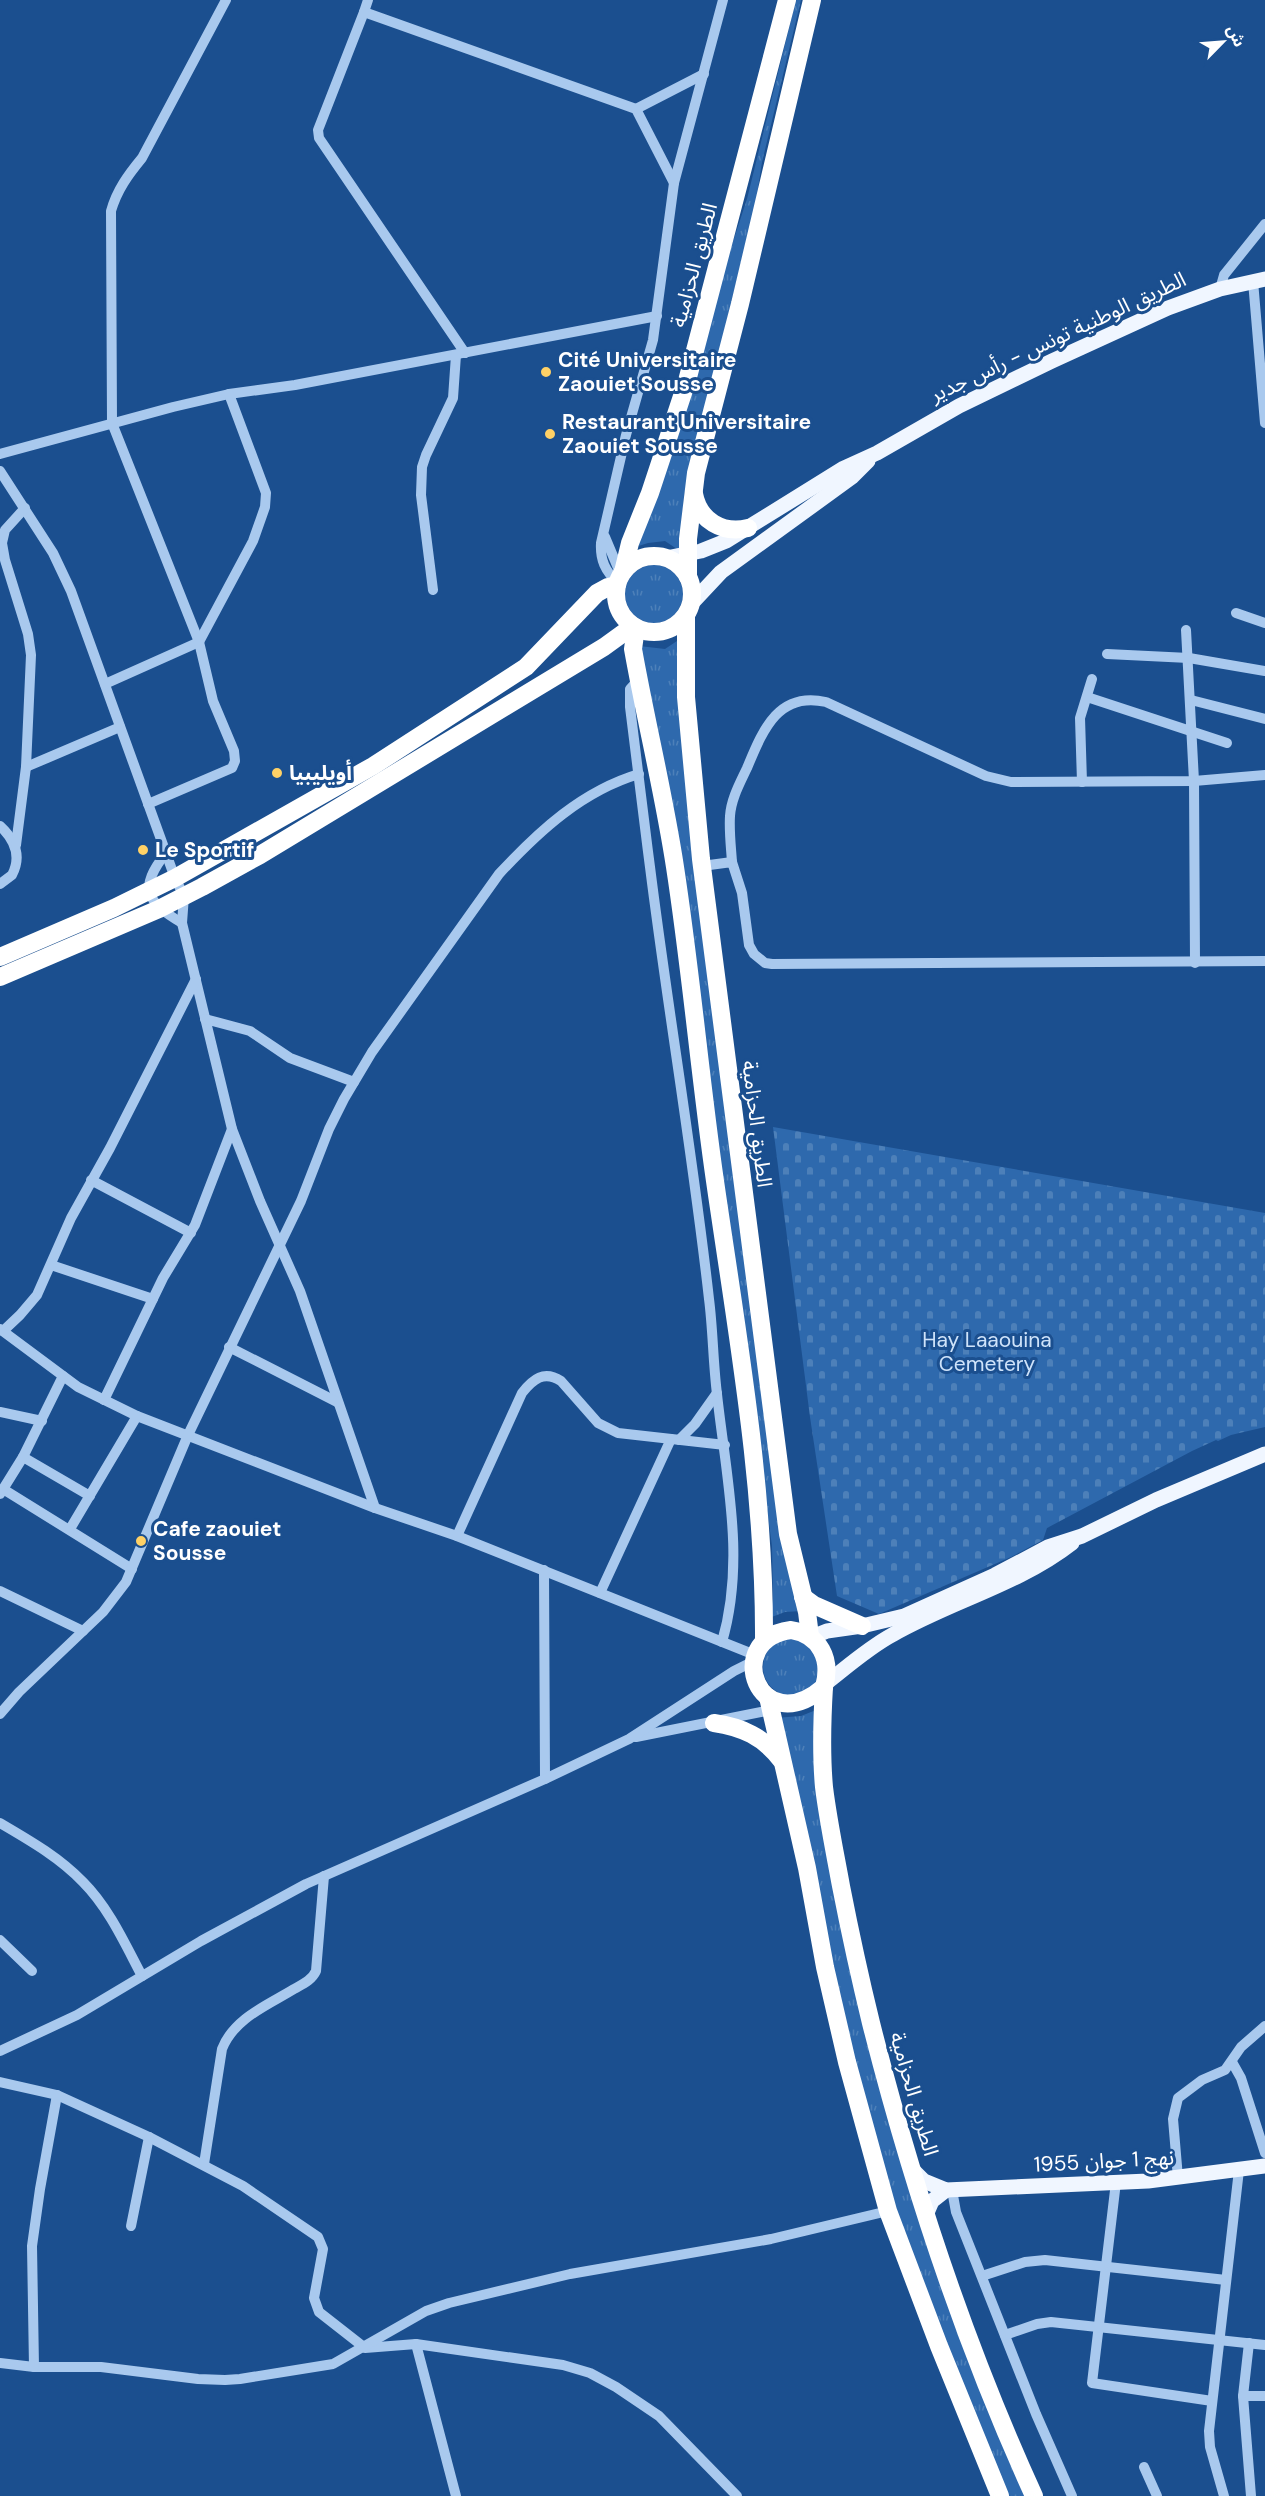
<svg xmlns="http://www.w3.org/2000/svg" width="1265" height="2496" viewBox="0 0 1265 2496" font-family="'DM Sans','Noto Sans Arabic',sans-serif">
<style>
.grass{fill:url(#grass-tufts)}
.cemetery{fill:url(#cemetery-stones)}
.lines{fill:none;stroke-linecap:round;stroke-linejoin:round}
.minor{stroke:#a9c9ee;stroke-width:10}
.major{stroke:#f0f6ff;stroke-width:15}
.highway{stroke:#fff;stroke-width:18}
.poi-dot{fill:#ffd166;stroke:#1b4f8f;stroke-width:2}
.labels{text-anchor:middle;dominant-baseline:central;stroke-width:6;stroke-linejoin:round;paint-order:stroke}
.street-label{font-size:21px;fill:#fff;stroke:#1b4f8f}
.poi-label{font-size:21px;font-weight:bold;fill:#fff;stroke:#1b4f8f;text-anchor:start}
.park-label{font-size:21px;fill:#cfe3fa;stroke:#1b4f8f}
</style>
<defs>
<pattern id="grass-tufts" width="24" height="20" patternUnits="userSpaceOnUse" patternTransform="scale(1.5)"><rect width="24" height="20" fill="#2e69ad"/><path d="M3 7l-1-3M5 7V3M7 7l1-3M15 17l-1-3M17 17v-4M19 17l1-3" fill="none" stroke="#4d80b9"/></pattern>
<pattern id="cemetery-stones" width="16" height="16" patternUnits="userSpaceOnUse" patternTransform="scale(1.5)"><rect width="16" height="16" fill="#2e69ad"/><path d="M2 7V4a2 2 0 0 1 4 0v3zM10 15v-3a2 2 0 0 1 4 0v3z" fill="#4d80b9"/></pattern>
</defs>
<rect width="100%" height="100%" fill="#1b4f8f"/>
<!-- grass -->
<g class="grass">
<path d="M796,0H801L762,162L756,201L684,495L680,551L665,541L648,543L632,548L747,199Z"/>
<circle cx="654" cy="594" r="29"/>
<path d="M680,639L801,1611L785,1612L769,1618L773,1599L772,1546L715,1120L639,646L665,649Z"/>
<circle cx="792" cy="1667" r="29"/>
<path d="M816,1710L848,1960L1026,2496H1005L914,2267L863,2105L775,1718L801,1716Z"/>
</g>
<!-- cemetery -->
<path class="cemetery" d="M773,1127L1265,1213V1427L1231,1435L1218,1441L1216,1440L1192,1451L1047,1528L1043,1540L1011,1557L879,1614L837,1596L810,1417Z"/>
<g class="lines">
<!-- minor -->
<g class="minor">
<path d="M368,0L364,12L636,109L674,183"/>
<path d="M364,12L318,130L319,138L465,353"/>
<path d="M636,109L704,74"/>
<path d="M1253,281L1265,423"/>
<path d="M1220,289L1224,275L1265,224"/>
<path d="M0,454L173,407L229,394L295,385L657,316"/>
<path d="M0,471L53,553L71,591L175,878L184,896L182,923L232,1129L260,1201L300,1291L375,1508"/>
<path d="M605,537L621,575"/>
<path d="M618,583C605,571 600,560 601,543L626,435L653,340L674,183L723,0"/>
<path d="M433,590L421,495L422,467L426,455L453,398L456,355"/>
<path d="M1236,613L1265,623"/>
<path d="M1186,630L1194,781L1195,963"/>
<path d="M1107,654L1189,658L1265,671"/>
<path d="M639,679L630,689V707C637,761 643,814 650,867C668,1011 693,1155 709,1299C713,1330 713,1362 717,1394C726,1477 746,1560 722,1642"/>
<path d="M105,684L199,642L253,541L265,507L266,493L229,394"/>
<path d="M1087,697L1227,743"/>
<path d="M1191,700L1265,719"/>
<path d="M26,767L120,727"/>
<path d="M1082,782L1080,718L1092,679"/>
<path d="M148,804L232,768L235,761L234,751L213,701L199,642L112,423L111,211C117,190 128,175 142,158L226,0"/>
<path d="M0,826C15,840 22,856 12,875L0,884"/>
<path d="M16,845L26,767L31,655L28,634L5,560L2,543L5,530L25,508"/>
<path d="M166,853C138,888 146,902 182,923"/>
<path d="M732,862C731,847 729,831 730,816C731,799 740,783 747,768C763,730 778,691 826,702L986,776L1011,782L1194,781L1265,775"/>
<path d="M702,866L732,862L742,893L749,945L754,954L765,963L772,964L1265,961"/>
<path d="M205,1019L250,1031L290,1058L354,1082"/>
<path d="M91,1180L191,1233"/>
<path d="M51,1265L153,1299"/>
<path d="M0,1329L78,1387L137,1416L375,1508L457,1536L755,1655"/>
<path d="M3,1331L20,1315L37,1295L71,1218L110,1148L196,979"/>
<path d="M229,1347L337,1402"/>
<path d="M104,1400L163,1278L195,1225L232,1129"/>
<path d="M0,1412L42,1421"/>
<path d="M679,1440L695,1424L717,1393"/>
<path d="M23,1457L90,1496"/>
<path d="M3,1489L132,1569"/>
<path d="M0,1494L23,1457L63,1376"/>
<path d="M70,1529L137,1416"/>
<path d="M457,1536L522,1393C533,1379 544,1370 561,1381L598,1423L618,1433L725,1445"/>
<path d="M544,1570L545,1779"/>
<path d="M0,1591L83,1631"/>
<path d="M600,1593L671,1439"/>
<path d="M0,1714L19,1692L103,1612L126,1582L188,1435L301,1201L329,1129L344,1099L372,1052L499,874C539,831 582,791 639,774"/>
<path d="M636,1737L776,1709"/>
<path d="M0,1823C29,1840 59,1857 83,1882C109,1908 125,1944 142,1976"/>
<path d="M0,1940L32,1971"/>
<path d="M0,2051L77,2015L201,1941L306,1884L545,1779L629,1739L734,1671L754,1661"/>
<path d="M1232,2062L1241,2078L1265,2153"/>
<path d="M0,2082L57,2095L149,2137L243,2186L318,2237L323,2249L314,2298L319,2312L365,2348L416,2344L563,2365L590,2373L616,2387L659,2416L737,2496"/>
<path d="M204,2164L222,2049C234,2018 268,2005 294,1989C303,1984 312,1980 316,1971L324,1876"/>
<path d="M1178,2178L1173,2119L1178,2098L1202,2080L1225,2070L1241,2047L1265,2026"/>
<path d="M1116,2182L1092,2383L1212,2401"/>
<path d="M952,2190L956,2212L1036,2414L1072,2496"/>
<path d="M131,2226L149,2137"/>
<path d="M982,2276L1025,2262L1045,2260L1226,2280"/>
<path d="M1005,2335L1037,2324L1051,2322L1265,2345"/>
<path d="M1249,2343L1243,2396L1251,2496"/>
<path d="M416,2344L456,2496"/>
<path d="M0,2363L34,2367H101L198,2379L225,2380L240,2379L333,2364L426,2311L449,2303L570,2274L771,2239L888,2211"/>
<path d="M34,2367L32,2246L40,2189L57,2095"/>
<path d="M1243,2396H1265"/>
<path d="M1144,2467L1157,2496"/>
<path d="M1224,2496L1210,2447L1209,2431L1239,2170"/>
</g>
<!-- major -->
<g class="major">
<path d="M666,558L701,551L726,541L844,468L877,453L959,406L1052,361L1168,308L1220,289L1265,279"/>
<path d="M691,604L721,572L852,477L868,461"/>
<path d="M812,1637L827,1631L862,1626L904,1616L995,1575L1048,1547L1082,1536L1156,1500L1265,1454"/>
<path d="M825,1684C847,1667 868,1648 892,1635C951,1601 1018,1585 1072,1543"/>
<path d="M912,2169L924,2181L946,2190L1148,2181L1265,2166"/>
<path d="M926,2215L932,2201L946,2190"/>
</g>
<!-- highway -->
<g class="highway">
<path d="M694,494C699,521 723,534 748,528"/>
<circle cx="654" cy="594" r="38"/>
<path d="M623,572L630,543L650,493L687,381L787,0"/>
<path d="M688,577V539L696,473L740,304L812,0"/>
<path d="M686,616V697L701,859L788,1534L807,1612L810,1636"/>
<path d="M636,628L633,649C646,722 664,794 675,867C691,971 700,1077 715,1181C737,1334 765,1487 764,1641"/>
<path d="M0,957L114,908L175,878L373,766L526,667L597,593L608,587L617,585"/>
<path d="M0,977L159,909L202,887L260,855L604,647L633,626"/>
<path d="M803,1597L814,1605L862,1626"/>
<path d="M791,1630C820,1635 832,1659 824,1687C759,1743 721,1639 791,1630Z"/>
<path d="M824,1687C822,1720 821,1754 824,1787C828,1820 835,1853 841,1886C850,1932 860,1978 871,2023C912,2185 965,2345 1034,2496"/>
<path d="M768,1697L807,1868L825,1967L847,2062L888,2211L939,2346L1000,2496"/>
<path d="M714,1723C742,1727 764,1737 781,1760"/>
</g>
</g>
<!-- markers -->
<g class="poi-dot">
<circle cx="546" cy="372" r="6"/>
<circle cx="550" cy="434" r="6"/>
<circle cx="277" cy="773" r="6"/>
<circle cx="143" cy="850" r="6"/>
<circle cx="141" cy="1541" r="6"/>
</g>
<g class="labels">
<!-- street labels -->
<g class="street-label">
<text transform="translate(694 265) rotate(-75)">الطريق الحزامية</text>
<text transform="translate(1058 337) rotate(-25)">الطريق الوطنية تونس - رأس جدير</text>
<text transform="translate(757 1124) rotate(83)">الطريق الحزامية</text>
<text transform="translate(914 2094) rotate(74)">الطريق الحزامية</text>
<text transform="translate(1104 2161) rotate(-3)">نهج 1 جوان 1955</text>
</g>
<!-- poi labels -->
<g class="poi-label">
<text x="558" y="360">Cité Universitaire<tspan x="558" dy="24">Zaouiet Sousse</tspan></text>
<text x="562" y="422">Restaurant Universitaire<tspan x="562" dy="24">Zaouiet Sousse</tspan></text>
<text x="289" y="773">أويليبيا</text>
<text x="155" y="850">Le Sportif</text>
<text x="153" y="1529">Cafe zaouiet<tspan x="153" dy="24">Sousse</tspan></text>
</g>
<!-- park labels -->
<g class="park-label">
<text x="987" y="1340">Hay Laaouina<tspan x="987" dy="24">Cemetery</tspan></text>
</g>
</g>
<!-- north arrow -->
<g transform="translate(1223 42) rotate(65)" stroke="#1b4f8f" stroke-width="4.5" paint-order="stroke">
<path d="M0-4.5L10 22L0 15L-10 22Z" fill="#ffffff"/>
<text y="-9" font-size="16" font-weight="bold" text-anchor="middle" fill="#ffffff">ش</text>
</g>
</svg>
